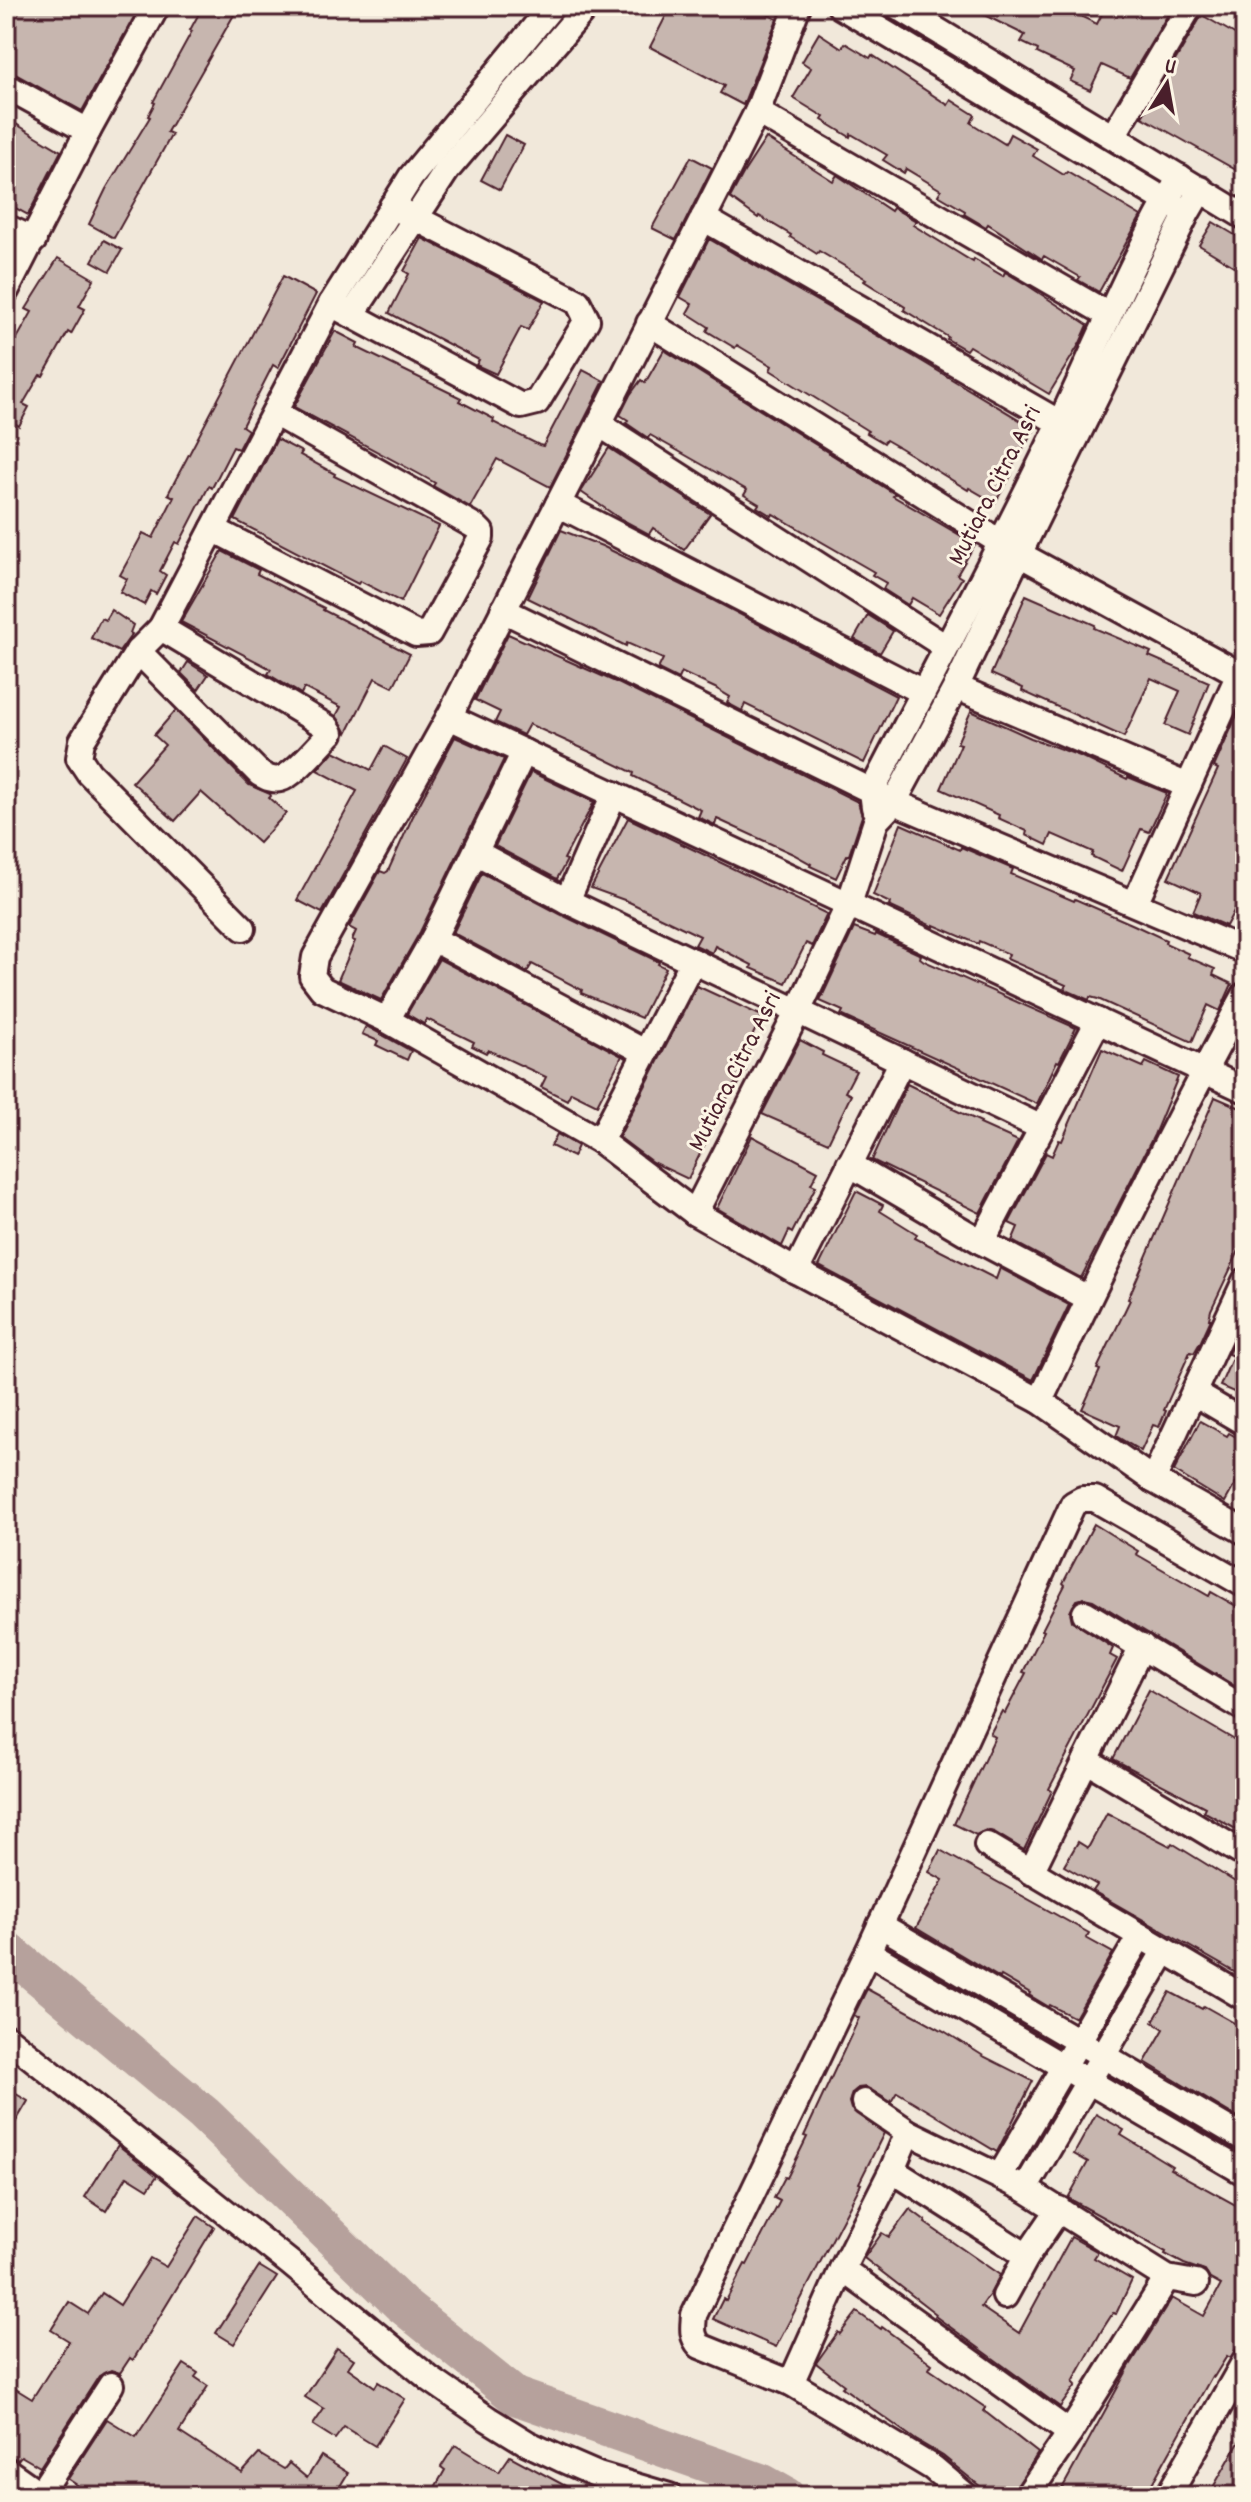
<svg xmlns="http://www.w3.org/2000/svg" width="1251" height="2502" viewBox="0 0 1251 2502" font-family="Dekko,sans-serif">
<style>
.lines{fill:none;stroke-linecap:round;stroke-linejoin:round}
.river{stroke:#b6a19c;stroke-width:38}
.building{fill:#c7b6af;stroke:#4a1f2b;stroke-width:2}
.minor-casing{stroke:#4a1f2b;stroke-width:30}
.minor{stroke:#fcf5e5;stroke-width:24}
.labels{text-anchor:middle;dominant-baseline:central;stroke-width:6;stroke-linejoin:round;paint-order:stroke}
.street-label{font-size:26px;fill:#4a1f2b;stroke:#fcf5e5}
</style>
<rect width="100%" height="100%" fill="#f1e8da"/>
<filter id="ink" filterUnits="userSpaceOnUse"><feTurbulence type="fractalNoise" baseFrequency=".0125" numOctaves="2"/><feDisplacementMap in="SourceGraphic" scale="16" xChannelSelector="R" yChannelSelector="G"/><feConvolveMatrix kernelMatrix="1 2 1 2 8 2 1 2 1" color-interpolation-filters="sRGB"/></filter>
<g filter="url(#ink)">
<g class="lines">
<!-- river -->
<path class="river" d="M6,1949L204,2114L402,2305L515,2396L763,2483L786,2496"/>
</g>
<!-- building -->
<g class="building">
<path d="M6,6H140L82,111L6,69Z"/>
<path d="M203,6H239L167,132L172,134L114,238L89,224L106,189L150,117L148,116L155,103L153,102L192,31L190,30Z"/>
<path d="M671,6H751L777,19L743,105L720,93L724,86L650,47Z"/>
<path d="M966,6H1059L1097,24L1106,6H1173L1130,78L1102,65L1090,90L1070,81L1075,71L1037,53L1038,50L1021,42L1025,35Z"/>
<path d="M1202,15L1245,40V175L1142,117Z"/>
<path d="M819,33L842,48L845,43L870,58L872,55L948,105L951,100L975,115L971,123L1005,144L1010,134L1037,149L1033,156L1064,175L1067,172L1141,216L1099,292L1078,280L1080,277L1044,256L1042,259L988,224L986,227L964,214L965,211L938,195L941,190L906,169L904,173L883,160L887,155L851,134L850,137L822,120L824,117L793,98L811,68L802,62Z"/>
<path d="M6,118L61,151L28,215L6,203Z"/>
<path d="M505,135L524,145L500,190L481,180Z"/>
<path d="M766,138L833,181L837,175L891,211L893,208L916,221L913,225L973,262L974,259L1003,276L1005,272L1027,285L1088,325L1080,343L1049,394L969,346L966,350L947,339L948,337L904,310L905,307L864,281L866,279L819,251L817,254L790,237L791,235L759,216L758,218L730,198L744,172Z"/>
<path d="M691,157L712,168L676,240L652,228Z"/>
<path d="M1213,222L1245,241V273L1199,245Z"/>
<path d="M422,238L544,301L528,330L521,327L496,374L476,365L479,360L389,313L409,274L404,271Z"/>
<path d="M709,239L918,359L1035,429L1009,472L1012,474L995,503L969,488L968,490L900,448L886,440L884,443L867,433L868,431L770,370L772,366L737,345L735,348L707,331L709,327L687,313L692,304L680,297Z"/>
<path d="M104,240L122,250L110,271L92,261Z"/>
<path d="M58,258L94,279L79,306L85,309L71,334L68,332L43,376L40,375L23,404L29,407L19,426L13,422L6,434V358L32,312L26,309Z"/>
<path d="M283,276L316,294L278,368L273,365L242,426L248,430L238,449L233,447L212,488L209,486L179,544L175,542L160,571L166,575L156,594L151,591L144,605L120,592L127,579L120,575L143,533L153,538L174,497L168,494Z"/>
<path d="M335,331L358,343L356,347L461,398L459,401L494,419L493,422L539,445L543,446L583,370L604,381L550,487L497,459L470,507L433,486L435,483L419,474L294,407Z"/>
<path d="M664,350L895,494L893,496L975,544L957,575L962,578L939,614L912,598L908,605L883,589L886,583L872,575L874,572L773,514L772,516L757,507L759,504L744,495L747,490L650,435L648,438L626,423L628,420L620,415L630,395L641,380L645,383Z"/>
<path d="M277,439L302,452L300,455L335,474L334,476L439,526L401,602L360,581L358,584L235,520Z"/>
<path d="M609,448L710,514L684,550L653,528L649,534L619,518L581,492Z"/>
<path d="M561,530L602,546L703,595L896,696L864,763L745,704L742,711L727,703L730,697L715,688L681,672L678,679L658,669L663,659L627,643L626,646L528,598Z"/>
<path d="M222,551L259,570L257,574L324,608L323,610L410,654L393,687L375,678L347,733L336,716L341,707L304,688L301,694L268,674L271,669L181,622Z"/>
<path d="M1026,595L1095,625L1094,628L1151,652L1149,656L1209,682L1188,735L1165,725L1180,691L1151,678L1124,737L1022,691L1023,688L991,674Z"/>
<path d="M111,610L133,625L130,633L132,634L119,652L91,638L101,618L105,620Z"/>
<path d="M868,615L893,631L880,653L854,639Z"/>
<path d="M508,634L620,684L858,802L862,816L849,855H847L836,878L810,866L811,864L793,854L717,819L715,825L698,817L701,810L633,776L634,773L597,755L529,724L523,735L495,722L500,712L475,700Z"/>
<path d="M188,662L208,675L198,690L181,673Z"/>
<path d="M1245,697V890L1226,926L1193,912L1201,893L1168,878L1218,769L1214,767Z"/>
<path d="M176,710L249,785L270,794L271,796L269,798L286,813L259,843L201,792L175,821L132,782L165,745L154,735Z"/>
<path d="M971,711L1031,738L1080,756L1127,779L1128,777L1167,793L1149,832L1141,829L1122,871L1091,856L1093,852L1052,834L1047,845L1026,835L1027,831L998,818L999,815L941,789L961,744L957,743Z"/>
<path d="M455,737L504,759L420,932L381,1000L338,980L355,941L352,940L356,931L349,927L380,871L385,873L388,871L412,818Z"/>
<path d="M384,746L407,759L322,913L297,900L357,791L317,770L334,751L371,770Z"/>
<path d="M531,772L594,802L564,859L567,860L557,879L495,846Z"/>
<path d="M628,818L827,914L812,946L806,943L786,983L751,968L752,965L715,946L712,953L695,945L700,936L627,901L591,888Z"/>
<path d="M901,824L960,850L961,847L1013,869L1011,874L1074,901L1075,899L1134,925L1166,940L1165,943L1189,954L1187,957L1215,969L1213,975L1232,984L1220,1011L1208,1005L1192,1042L1098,999L1090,997L1089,1000L1064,989L1066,985L1007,959L1009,954L979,941L978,944L934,925V927L889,906L890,903L873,895Z"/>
<path d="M482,873L560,914L659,962L658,964L666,968L641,1018L581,993L582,990L532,964L527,972L453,933Z"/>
<path d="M854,928L875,936L876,934L921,955L920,958L924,961L1076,1028L1059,1062L1057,1061L1037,1104L841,1015L843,1011L820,1001Z"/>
<path d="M439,959L622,1056L597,1105L571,1092L567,1100L541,1087L546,1077L488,1050L486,1053L472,1046L474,1042L427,1019L424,1024L407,1014Z"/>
<path d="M697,986L762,1016L746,1049L751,1052L743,1069L746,1070L738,1085L735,1084L724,1104L688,1179L652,1162L619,1137Z"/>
<path d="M366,1026L411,1051L407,1060L376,1045L378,1041L362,1034Z"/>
<path d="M800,1040L823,1052L822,1055L856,1071L845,1092L851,1095L828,1143L762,1114Z"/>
<path d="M1102,1049L1143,1067L1146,1062L1178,1077L1154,1135L1081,1278L1012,1241L1018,1227L1009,1223L1046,1153L1052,1156L1059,1140L1062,1141Z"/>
<path d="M907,1084L954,1107L953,1109L981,1122L980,1124L1018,1141L980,1213L872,1160Z"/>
<path d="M1215,1097L1245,1110V1238L1211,1310L1209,1319H1211L1201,1341L1194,1353L1190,1352L1164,1410L1166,1411L1159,1427L1153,1425L1141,1451L1116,1436L1120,1426L1082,1409L1100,1370L1097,1369L1130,1300L1128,1299Z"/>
<path d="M557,1134L578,1146L573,1157L551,1146Z"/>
<path d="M752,1136L818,1171L811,1184L816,1186L792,1233L789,1231L782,1246L717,1208Z"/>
<path d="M856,1191L883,1205L880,1211L917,1234L915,1238L996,1279L1000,1268L1069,1305L1033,1380L819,1266Z"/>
<path d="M1245,1330V1397L1220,1386L1233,1356L1228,1354L1238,1332L1243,1334Z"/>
<path d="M1200,1421L1227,1436L1229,1433L1245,1442V1467L1225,1502L1174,1471Z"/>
<path d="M1094,1524L1138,1551L1136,1554L1181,1580L1209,1596L1211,1592L1245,1611V1692L1093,1600L1084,1598L1077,1600L1070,1612L1072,1621L1113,1648L1110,1655L1117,1659L1049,1789L1052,1791L1024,1850L994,1832L986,1830L976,1835L954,1824L995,1737L990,1734L1002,1711L1005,1713L1026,1673L1023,1672L1044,1631L1042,1630L1065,1585L1063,1583Z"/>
<path d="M1149,1690L1245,1746V1834L1203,1811L1205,1807L1113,1759Z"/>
<path d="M1107,1813L1170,1846L1172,1843L1245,1888V1978L1093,1891L1097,1885L1064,1866L1078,1842L1088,1848Z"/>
<path d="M940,1850L1089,1933L1086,1938L1113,1953L1075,2018L1050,2005L1049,2007L1029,1995L1030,1993L1001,1976L1000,1978L916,1928L943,1880L929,1872Z"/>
<path d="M867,1989L944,2031L985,2057L1033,2081L997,2152L897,2092L891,2102L866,2087L858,2088L852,2093L849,2102L851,2109L884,2133L859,2183L861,2184L776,2347L713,2319L723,2299L726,2301L745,2264L747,2265L780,2201L774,2198L785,2177L787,2178L807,2137L804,2136L859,2018L854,2015Z"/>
<path d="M1170,1992L1202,2009L1204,2006L1245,2029V2122L1145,2062L1164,2029L1153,2022Z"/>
<path d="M6,2088L28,2101L6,2138Z"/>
<path d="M1096,2114L1124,2130L1121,2135L1172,2166L1170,2169L1245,2210V2335L1230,2358L1227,2356L1214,2377L1212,2376L1145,2496H1109L1097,2489L1093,2496H1058L1129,2367L1172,2298L1204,2316L1221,2285L1210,2279L1205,2271L1184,2264L1165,2254L1166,2252L1068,2198L1088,2162L1074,2154Z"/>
<path d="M118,2145L157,2176L148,2189L127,2176L106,2211L85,2197Z"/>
<path d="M910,2209L926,2221L925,2223L1000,2275L990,2294L981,2307L1019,2333L1071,2237L1098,2252L1094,2258L1132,2280L1116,2314L1113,2313L1102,2330L1073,2382L1076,2385L1060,2407L935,2316L936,2314L864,2258L882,2233L889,2237Z"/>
<path d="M198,2216L214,2227L133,2360L130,2358L120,2373L111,2370L99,2376L40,2467L21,2456L18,2460L6,2455V2383L32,2399L69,2341L51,2330L69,2302L88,2314L102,2293L120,2305L150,2258L166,2267Z"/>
<path d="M259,2266L277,2277L234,2344L216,2333Z"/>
<path d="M857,2312L881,2329L882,2327L932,2364L929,2369L986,2408L984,2411L1038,2453L1011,2496H992L943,2456L916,2440L842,2387L844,2385L816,2363L838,2332L840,2334Z"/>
<path d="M337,2348L354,2359L348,2368L375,2387L378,2382L405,2399L375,2446L344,2427L335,2439L313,2425L324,2409L305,2397Z"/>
<path d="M184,2364L198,2373L195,2377L208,2386L179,2432L242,2473L259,2454L284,2469L289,2463L307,2478L321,2456L348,2473L334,2496H94L68,2479L107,2419L136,2437Z"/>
<path d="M1245,2432V2487L1240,2496H1208Z"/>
<path d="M455,2445L499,2472L510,2456L584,2496H430L445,2470L441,2467Z"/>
</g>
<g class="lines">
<!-- minor casing -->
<g class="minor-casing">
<g id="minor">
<path d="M798,6L757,112L599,424L449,717L315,957L312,976L322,989L387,1020L600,1141L695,1213L796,1271L1040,1401L1153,1480L1245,1532"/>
<path d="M840,6L1178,208"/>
<path d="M897,6L1245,217"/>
<path d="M6,86L88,131"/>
<path d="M757,112L1109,315"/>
<path d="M1113,136L1190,6"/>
<path d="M703,218L1060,423"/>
<path d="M6,227L34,240"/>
<path d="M6,291L88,131L157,6"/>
<path d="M331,304L411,177L552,6"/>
<path d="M352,315L447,170L587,6"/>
<path d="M649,323L1019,554L1245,677"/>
<path d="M599,424L946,647"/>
<path d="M558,504L923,692"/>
<path d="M213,529L416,634L429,633L481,538V532L476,527L274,413"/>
<path d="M503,610L894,802L1243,950"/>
<path d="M138,651L260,774C266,777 273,781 280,779C295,775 319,745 331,733L327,727L161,628"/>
<path d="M956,687L1188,786"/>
<path d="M449,717L1245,1090"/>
<path d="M874,807L872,791C935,669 1001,547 1060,423C1099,340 1134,255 1180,177"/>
<path d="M477,853L567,901L1042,1128"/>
<path d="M567,901L614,794"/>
<path d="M1135,903L1239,674"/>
<path d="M243,928L89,773L79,758L82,741L138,651L161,628L331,304L521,406L537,402L587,320L578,302L392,206"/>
<path d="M433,939L645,1052"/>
<path d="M387,1020L433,939L524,752"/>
<path d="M600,1141L693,961"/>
<path d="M849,1164L982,1242L1088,1298"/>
<path d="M695,1213L798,1011L849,904L876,821L894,802L956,687L1019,554L1187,213L1201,189"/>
<path d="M982,1242L1098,1021"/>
<path d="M796,1271L902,1061"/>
<path d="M1194,1393L1245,1423"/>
<path d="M1040,1401C1105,1264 1172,1128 1245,995"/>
<path d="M1153,1480L1245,1281"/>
<path d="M1085,1613L1245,1709"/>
<path d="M1086,1760L1245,1855"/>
<path d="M987,1845L1245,1998"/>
<path d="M1031,1872L1142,1646"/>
<path d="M880,1925L1245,2139"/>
<path d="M868,1952L1245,2173"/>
<path d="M6,2037L290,2263L430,2379L488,2419L527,2443L561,2459L598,2475L669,2496"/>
<path d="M864,2102L908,2132L1025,2189L1167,2278L1196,2283"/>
<path d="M892,2170L1027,2256"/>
<path d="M1000,2176L1140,1936"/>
<path d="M1025,2189L1164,1952"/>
<path d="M842,2269L1070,2433"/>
<path d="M1005,2296L1027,2256L1059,2209"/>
<path d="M791,2383L842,2269L892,2170L908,2132"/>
<path d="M6,2470L43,2496"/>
<path d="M40,2494L111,2385"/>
<path d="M966,2496L933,2468L791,2383L700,2346C691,2336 693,2328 694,2315L868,1952L1073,1504L1082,1499H1095L1245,1585"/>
<path d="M1027,2496L1070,2433L1167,2278"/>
<path d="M1168,2496L1245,2361"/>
</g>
</g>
<!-- minor -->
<use href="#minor" class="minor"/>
</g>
</g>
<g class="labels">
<!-- street labels -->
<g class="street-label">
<text transform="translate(996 486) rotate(-63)">Mutiara Citra Asri</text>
<text transform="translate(736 1072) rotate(-63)">Mutiara Citra Asri</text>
</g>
</g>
<!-- margin -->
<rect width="1251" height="2502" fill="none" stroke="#fcf5e5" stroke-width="32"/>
<rect x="16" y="16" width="1219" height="2470" fill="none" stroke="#4a1f2b" stroke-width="3" filter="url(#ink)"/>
<!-- north arrow -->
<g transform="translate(1167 84) rotate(11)" stroke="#fcf5e5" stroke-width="6" paint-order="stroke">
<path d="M0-6L14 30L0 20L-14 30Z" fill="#4a1f2b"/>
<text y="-12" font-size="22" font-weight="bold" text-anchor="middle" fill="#4a1f2b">U</text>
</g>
</svg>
